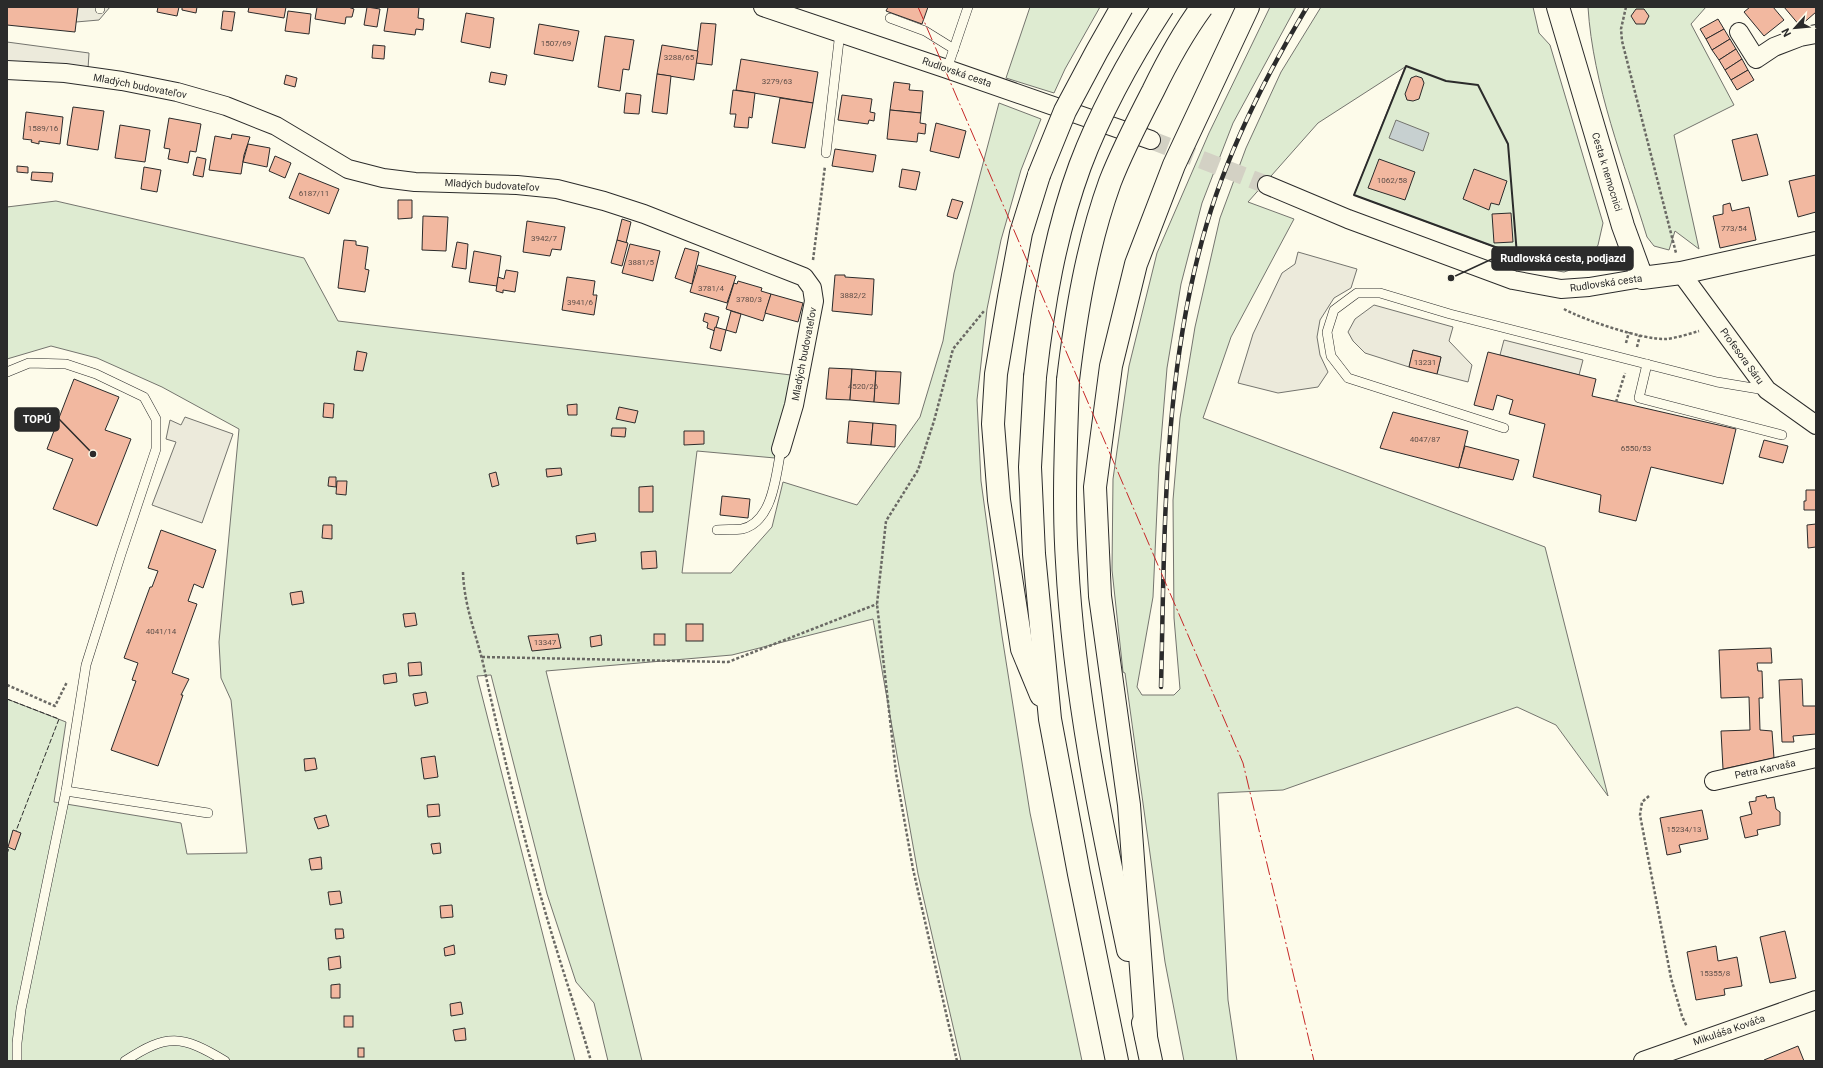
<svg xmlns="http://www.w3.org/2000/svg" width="1823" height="1068" viewBox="0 0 1823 1068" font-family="Roboto,sans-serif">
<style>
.green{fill:#deebd1;stroke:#74746e}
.parking{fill:#eceadb;stroke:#74746e}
.water{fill:#c7d0d0;stroke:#74746e}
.building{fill:#f2b8a0;stroke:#2b2b2b}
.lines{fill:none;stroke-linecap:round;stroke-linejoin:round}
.street-tunnel{stroke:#d3d1c4;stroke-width:18;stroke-dasharray:18 9;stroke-linecap:butt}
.lane-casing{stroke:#2b2b2b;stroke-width:10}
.street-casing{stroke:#2b2b2b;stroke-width:20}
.secondary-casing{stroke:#2b2b2b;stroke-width:24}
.highway-casing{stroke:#2b2b2b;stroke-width:24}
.path{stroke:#6a6964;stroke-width:2.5;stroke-dasharray:3 2;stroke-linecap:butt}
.lane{stroke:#fdfbea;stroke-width:9}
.street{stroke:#fdfbea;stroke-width:18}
.secondary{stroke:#fdfbea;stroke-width:22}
.highway{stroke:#fdfbea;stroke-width:22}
.rail-casing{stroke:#2b2b2b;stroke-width:4.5}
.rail{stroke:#fdfbea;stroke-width:3;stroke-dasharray:9;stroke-linecap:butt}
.highway-bridge-casing{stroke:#2b2b2b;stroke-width:24;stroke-linecap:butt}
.highway-bridge{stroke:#fdfbea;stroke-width:22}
.fence{stroke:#2b2b2b;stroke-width:1;stroke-dasharray:5 2;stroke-linecap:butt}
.wall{stroke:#2b2b2b;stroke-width:2}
.power{stroke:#c62828;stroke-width:1;stroke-dasharray:14 3 2 3;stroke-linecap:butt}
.labels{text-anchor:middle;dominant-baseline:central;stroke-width:3;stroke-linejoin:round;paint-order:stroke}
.number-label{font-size:8px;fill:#5d4e48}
.street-label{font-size:10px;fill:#2b2b2b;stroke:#fdfbea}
.leader{fill:none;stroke:#2b2b2b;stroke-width:1.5}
.callout-dot{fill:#2b2b2b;stroke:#fdfbea;stroke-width:1.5}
.callout{fill:#2b2b2b;stroke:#2b2b2b;stroke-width:1.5}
.callout-label{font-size:11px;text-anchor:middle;font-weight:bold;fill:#fff}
</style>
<rect width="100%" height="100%" fill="#fdfbea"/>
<!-- green -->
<g class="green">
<path d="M1030,7H1100L1065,69L1054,93L1006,78Z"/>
<path d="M1270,7H1296L1233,123L1202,203L1181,284L1167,368L1159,465L1153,597L1137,687L1142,695H1174L1180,689L1174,618L1173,500L1180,418L1195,327L1220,218L1246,148L1281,72L1321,7H1533L1539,33L1550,45L1603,223L1598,245L1591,257L1579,267L1564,272L1517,264L1516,255L1354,195L1405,67L1318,123L1248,202L1294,219L1231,337L1203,418L1545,547L1608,796L1556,725L1517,707L1283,790L1218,793L1228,1000L1237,1061H1184L1165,962L1125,673L1123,672L1112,570L1113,479L1129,366L1157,253L1209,133Z"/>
<path d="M1588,7H1706L1691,24L1734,105L1674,135L1699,249L1675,231L1669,250L1654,246L1647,237C1624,162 1593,86 1588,7Z"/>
<path d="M999,103L1041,119L1021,170L1001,240L987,309L977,400L981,481L1002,636L1030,813L1082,1061H961L918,874L873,619L732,655L546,671L642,1061H608L594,1003L576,982L547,894L491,675L477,676L575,1061H7V699L66,722L54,802L181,823L187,854L247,853L231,700L221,678L219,642L239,429L162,387L97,358L51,346L7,359V207L56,201L304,258L338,321L791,375L775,458L697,451L682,573H731L772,527L783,482L857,505L920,417L943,341L954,273Z"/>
</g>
<!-- parking -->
<g class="parking">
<path d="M78,7H110L99,20L76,22Z"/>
<path d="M7,42L89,53L88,69L7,63Z"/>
<path d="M1298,252L1357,269L1351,288L1334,298L1320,320L1317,337L1320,355L1328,372L1318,387L1278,393L1238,383L1253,334L1282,273L1295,264Z"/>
<path d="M1374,305L1453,327L1449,341L1472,365L1468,382L1437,374L1441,357L1413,350L1409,367L1365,353L1353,341L1348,332L1355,319Z"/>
<path d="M1504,340L1583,360L1579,375L1500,355Z"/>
<path d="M185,417L233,434L202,523L152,505L176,442L166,439L170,420L181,425Z"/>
</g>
<!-- water -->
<path class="water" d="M1396,120L1429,133L1423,151L1389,138Z"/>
<!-- building -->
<g class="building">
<path d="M7,7H78L75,32L7,25Z"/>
<path d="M158,7H179L177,16L157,12Z"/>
<path d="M182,7H197L196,13L182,10Z"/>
<path d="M249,7H286L284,18L248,12Z"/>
<path d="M317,7H348L354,9L352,17H346L345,24L315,19Z"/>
<path d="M367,7L380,9L377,27L364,25Z"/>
<path d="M388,7H419L418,18L424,19L423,30L416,29L415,35L384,31Z"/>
<path d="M888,7H928L922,24L886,11Z"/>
<path d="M1750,7H1773L1784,20L1764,36L1744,12Z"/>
<path d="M1784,7H1816V12L1800,26Z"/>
<path d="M1636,9H1644L1649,16L1645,24H1636L1631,16Z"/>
<path d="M223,11L235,12L232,31L221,29Z"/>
<path d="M288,11L311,14L309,34L285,31Z"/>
<path d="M466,13L494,18L490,48L461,42Z"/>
<path d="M1718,19L1724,29L1706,39L1700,29Z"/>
<path d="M701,23L716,24L712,65L696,63Z"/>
<path d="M539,24L579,31L573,61L534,54Z"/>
<path d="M1724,29L1730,39L1712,50L1706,39Z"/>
<path d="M605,36L634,40L629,70L623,69L620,91L598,87Z"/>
<path d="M1730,39L1736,49L1719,60L1712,50Z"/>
<path d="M373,45L385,46L384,59L372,58Z"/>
<path d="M662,45L698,51L694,80L657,74Z"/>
<path d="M1736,49L1742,59L1725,70L1719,60Z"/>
<path d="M741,59L818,72L813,103L736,90Z"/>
<path d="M1742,59L1748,70L1731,80L1725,70Z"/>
<path d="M1748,70L1754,80L1737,90L1731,80Z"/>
<path d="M491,72L507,75L505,85L489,82Z"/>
<path d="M657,74L671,76L667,114L652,112Z"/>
<path d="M286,75L297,78L295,87L284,84Z"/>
<path d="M1416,76L1422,78L1424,83L1419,99L1413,101L1407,100L1405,94L1411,78Z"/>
<path d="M894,82L910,84L909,90L923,91L921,113L890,110Z"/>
<path d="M733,90L755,93L752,118L749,117L748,128L734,127L736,114H730Z"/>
<path d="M626,93L641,95L639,114L624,113Z"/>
<path d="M842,95L872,99L870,112L875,113L874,121L869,120L868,124L838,120Z"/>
<path d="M780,98L813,103L805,148L772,143Z"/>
<path d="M73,107L104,111L98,150L67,145Z"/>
<path d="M890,110L921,113L920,123L926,124L925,134L918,133L917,142L887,139Z"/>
<path d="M26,112L63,117L60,144L39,141V144L31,142L32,140L23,139Z"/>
<path d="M169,118L201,124L196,152L190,151L188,163L168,159L170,149L164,148Z"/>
<path d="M936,123L966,131L959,158L930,151Z"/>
<path d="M120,125L150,130L145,162L115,158Z"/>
<path d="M232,134L250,137L244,155L241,174L209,170L215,136L231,139Z"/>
<path d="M1757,134L1768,175L1742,181L1732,140Z"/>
<path d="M248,144L270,148L267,167L243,162Z"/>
<path d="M835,149L876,155L873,172L832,166Z"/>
<path d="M275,156L291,163L285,178L269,171Z"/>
<path d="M197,157L206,159L203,177L193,175Z"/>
<path d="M1379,159L1415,172L1405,200L1368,188Z"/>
<path d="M17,166L28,167V173L17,172Z"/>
<path d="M144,167L161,170L157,192L141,189Z"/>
<path d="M902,169L920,172L916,190L899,187Z"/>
<path d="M1474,169L1507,181L1499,205L1491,203L1489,210L1463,199Z"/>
<path d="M32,172L53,173L52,182L31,180Z"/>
<path d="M299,173L339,189L329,214L289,198Z"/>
<path d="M1816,175V212L1798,217L1789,181Z"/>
<path d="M952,199L963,202L957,219L947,216Z"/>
<path d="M398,200H412V218L398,219Z"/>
<path d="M1730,203L1732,211L1749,207L1756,240L1720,248L1713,216L1723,214V205Z"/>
<path d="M1511,213L1513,242L1494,243L1492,214Z"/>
<path d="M423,216L448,217L446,251L422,250Z"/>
<path d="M622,219L631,222L626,243L617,240Z"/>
<path d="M527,221L565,227L561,250L552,249L550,256L523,252Z"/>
<path d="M344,240L356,241V245L368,247L365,269L369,270L365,292L338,288Z"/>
<path d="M617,240L628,243L622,266L611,263Z"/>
<path d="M457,242L468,244L466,269L452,267Z"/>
<path d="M630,244L660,251L653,281L622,273Z"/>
<path d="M685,248L699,252L692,284L675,278Z"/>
<path d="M474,251L501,256L497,286L469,282Z"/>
<path d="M698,265L736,276L727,303L690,292Z"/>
<path d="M506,270L518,272L515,292L503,290V293L496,291L498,277L504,279Z"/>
<path d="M835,275H845V277L874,279L872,315L832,311Z"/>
<path d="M567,277L595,281L593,295H597L594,315L562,310Z"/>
<path d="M738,281L762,288L761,291L771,294L763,321L726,309L734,283L737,284Z"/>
<path d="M771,294L803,303L798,322L765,313Z"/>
<path d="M731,311L741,314L736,333L726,330Z"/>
<path d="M705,313L719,317L715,331L707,328L708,323L703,321Z"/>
<path d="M715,327L726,330L721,351L710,348Z"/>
<path d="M1413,350L1441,357L1437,374L1409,367Z"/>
<path d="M357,351L367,353L363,371L354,370Z"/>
<path d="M1488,352L1596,379L1592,396L1736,429L1723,484L1651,467L1636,521L1599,512L1601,495L1533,477L1545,424L1509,414L1513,400L1497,395L1493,410L1474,405Z"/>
<path d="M829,368L852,369L850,400L826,399Z"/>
<path d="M852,369L876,371L874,402L850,400Z"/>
<path d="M876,371L901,372L899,404L874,402Z"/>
<path d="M74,379L119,397L105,430L131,439L97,526L53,509L73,459L47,449Z"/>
<path d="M324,403L334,404L333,418L323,417Z"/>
<path d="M577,404V415H568L567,405Z"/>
<path d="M619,407L638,411L635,423L616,419Z"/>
<path d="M1393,412L1468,431L1459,468L1380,448Z"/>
<path d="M849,421L873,423L871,445L847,443Z"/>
<path d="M873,423L896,425L895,447L871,445Z"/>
<path d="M612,428H626L625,437L611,436Z"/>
<path d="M684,431H704V444L684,445Z"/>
<path d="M1764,440L1788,446L1783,463L1759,457Z"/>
<path d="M1465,446L1519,460L1513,480L1459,467Z"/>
<path d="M561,468L562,475L547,477L546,469Z"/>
<path d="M496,472L499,485L492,487L489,474Z"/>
<path d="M329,477H336V487L328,486Z"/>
<path d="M337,481H347L346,495L336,494Z"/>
<path d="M653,486V512H639V487Z"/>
<path d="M1806,490H1816V510H1804V501H1806Z"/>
<path d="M722,496L750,499L748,518L720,515Z"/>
<path d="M1816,524V547L1808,548L1807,525Z"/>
<path d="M323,525H332V539L322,538Z"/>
<path d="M161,530L216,550L203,588L194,584L188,601L197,604L172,673L189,679L181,695H183L158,766L111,750L136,681L132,680L138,663L124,658L150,587H152L158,571L148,568Z"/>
<path d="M595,533L596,541L577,544L576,536Z"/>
<path d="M656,551L657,568L642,569L641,552Z"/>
<path d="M302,591L304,603L292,605L290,593Z"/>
<path d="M415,613L417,625L405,627L403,614Z"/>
<rect x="686" y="624" width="17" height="17"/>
<path d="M558,634L561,648L532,651L528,636Z"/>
<rect x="654" y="634" width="11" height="11"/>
<path d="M601,635L602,645L591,647L590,637Z"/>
<path d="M1771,648L1772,663H1757L1758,671H1762L1763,698H1759L1760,730L1772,731L1774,758L1723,769L1721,731L1750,730L1749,697L1721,698L1719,650Z"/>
<path d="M421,662L422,675L409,676L408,663Z"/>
<path d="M396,673L397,682L384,684L383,675Z"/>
<path d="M1802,679L1803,706H1816V734L1793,736L1794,742H1782L1779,680Z"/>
<path d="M426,692L428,703L415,706L413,694Z"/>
<path d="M435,756L438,777L424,779L421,758Z"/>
<path d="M315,758L317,769L305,771L304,759Z"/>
<path d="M1766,795L1767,798L1774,797L1776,809L1780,812V825L1757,830L1758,835L1745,838L1740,817L1752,814L1749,802L1756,801V797Z"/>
<path d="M439,804L440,816L428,817L427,805Z"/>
<path d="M1702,810L1708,839L1679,845L1681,852L1667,855L1660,818Z"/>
<path d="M326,815L329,826L318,829L314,818Z"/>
<path d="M13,830L21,833L15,850L8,847Z"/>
<path d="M440,843L441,853L433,854L431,844Z"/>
<path d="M321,857L322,869L311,870L309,859Z"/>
<path d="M340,891L342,903L330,905L328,892Z"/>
<path d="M452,905L453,917L441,918L440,906Z"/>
<path d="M335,929H343L344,938L336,939Z"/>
<path d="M1785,931L1796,978L1770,983L1760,937Z"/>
<path d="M454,945L455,954L445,956L444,948Z"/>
<path d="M1716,946L1718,961L1737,957L1742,986L1724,989L1725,995L1696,1000L1687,952Z"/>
<path d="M340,956L341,968L329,970L328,958Z"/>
<path d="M340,984V998H331V985Z"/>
<path d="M461,1002L463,1014L451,1016L450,1004Z"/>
<rect x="344" y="1016" width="9" height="11"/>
<path d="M465,1028L466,1040L455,1041L453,1030Z"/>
<path d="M1798,1046L1804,1061H1764V1060Z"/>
<rect x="358" y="1048" width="6" height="9"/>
</g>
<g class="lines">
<!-- street-tunnel -->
<path class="street-tunnel" d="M1151,140L1267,185"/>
<!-- lane casing -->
<g class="lane-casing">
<g id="lane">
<path d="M100,9V7"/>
<path d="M890,18L925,31L954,49"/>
<path d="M947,69L968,7"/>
<path d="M826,153L840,32"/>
<path d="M1647,364L1639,398L1782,435"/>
<path d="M7,372L29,363L66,364L96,374L144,397L156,419V449L121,554L86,665L66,791L21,1009L17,1043V1061"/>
<path d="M1504,428L1348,378L1331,356L1327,332L1334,310L1357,293H1380L1450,314L1717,382L1765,390"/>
<path d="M717,530C724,529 734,530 742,529C773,522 776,475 781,449"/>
<path d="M66,791L208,813"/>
<path d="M125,1061C167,1033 182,1035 225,1061"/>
</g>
</g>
<!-- street casing -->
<g class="street-casing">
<g id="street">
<path d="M763,7L947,69L1151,140"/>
<path d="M1739,32L1756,59L1774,47L1800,37L1816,34"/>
<path d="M7,70L65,73L122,81L177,92L226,106L276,126L348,169L383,178L415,182L517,185L557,189L604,201L644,214L804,277L812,288L814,301L794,405L781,449"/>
<path d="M1267,185L1348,219L1513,280L1561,289L1589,287L1642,278"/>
<path d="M1681,273L1767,390L1816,425"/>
<path d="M1714,781L1816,758"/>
<path d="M1643,1061L1816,1000"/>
</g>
</g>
<!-- secondary casing -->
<g class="secondary-casing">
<path id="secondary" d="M1558,7L1623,226L1642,278L1681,273L1816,243"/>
</g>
<!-- highway casing -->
<g class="highway-casing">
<g id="highway">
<path d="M1039,175L1021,233L1009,297L996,374L993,424L999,500L1022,649L1041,695"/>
<path d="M1035,377L1030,467L1034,554L1050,719L1079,874L1117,1061"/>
<path d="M1068,380C1066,441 1063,502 1067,562C1074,693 1101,822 1128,950"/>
<path d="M1143,1023L1151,1061"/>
<path d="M1146,1036L1129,805L1100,596L1095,487L1111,366L1136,264L1174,165L1248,7"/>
</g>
</g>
<!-- path -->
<g class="path">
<path d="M1626,7L1621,29L1622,41L1676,253"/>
<path d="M813,260L825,166"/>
<path d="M1564,309C1584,320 1643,340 1666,339C1676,338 1689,334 1699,331"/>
<path d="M1626,343L1629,332"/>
<path d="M1637,347L1640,335"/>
<path d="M1616,402L1625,373"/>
<path d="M463,572C464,608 478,638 485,672C502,750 521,828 543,904C558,957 576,1009 591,1061"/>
<path d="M482,657L728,662L877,604"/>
<path d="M7,685L55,706L67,682"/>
<path d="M1649,796L1642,802L1640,815L1671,978L1682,1016L1687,1027"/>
<path d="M957,1061L913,869L896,773L877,604L886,521L918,470L934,421L953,349L984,311"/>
</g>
<!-- lane -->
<use href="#lane" class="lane"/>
<!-- street -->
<use href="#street" class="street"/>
<!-- secondary -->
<use href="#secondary" class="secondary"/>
<!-- highway -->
<use href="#highway" class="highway"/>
<!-- rail casing -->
<g class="rail-casing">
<path id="rail" d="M1161,687C1165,523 1162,352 1216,195C1239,129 1271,67 1307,7"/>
</g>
<!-- rail -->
<use href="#rail" class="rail"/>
<!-- highway-bridge casing -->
<g class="highway-bridge-casing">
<g id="highway-bridge">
<path d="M1039,175L1065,111L1097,51L1122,7"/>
<path d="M1035,377C1043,306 1055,234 1080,166C1101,110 1130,58 1163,7"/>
<path d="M1068,380C1076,313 1087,246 1110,182C1122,151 1138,120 1153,91C1167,62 1183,33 1202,7"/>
</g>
</g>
<!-- highway-bridge -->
<use href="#highway-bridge" class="highway-bridge"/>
<!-- fence -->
<g class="fence">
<path d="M7,699L59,719L16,831"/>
<path d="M7,854L9,848"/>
</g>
<!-- wall -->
<path class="wall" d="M1406,66L1446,81L1478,85L1508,144L1517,255L1354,195Z"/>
<!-- power -->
<path class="power" d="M918,7L1243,763L1314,1061"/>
</g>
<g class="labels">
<!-- number labels -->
<g class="number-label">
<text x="556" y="43">1507/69</text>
<text x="679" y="57">3288/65</text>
<text x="777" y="81">3279/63</text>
<text x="43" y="128">1589/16</text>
<text x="1392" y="180">1062/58</text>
<text x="314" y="193">6187/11</text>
<text x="1734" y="228">773/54</text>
<text x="544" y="238">3942/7</text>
<text x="641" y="262">3881/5</text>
<text x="711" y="288">3781/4</text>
<text x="853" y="295">3882/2</text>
<text x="749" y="299">3780/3</text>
<text x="580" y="302">3941/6</text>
<text x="1425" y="362">13231</text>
<text x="863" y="386">4520/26</text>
<text x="1425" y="439">4047/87</text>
<text x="1636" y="448">6550/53</text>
<text x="161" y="631">4041/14</text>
<text x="545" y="642">13347</text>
<text x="1684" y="829">15234/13</text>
<text x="1715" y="973">15355/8</text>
</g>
<!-- street labels -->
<g class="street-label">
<text transform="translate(957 72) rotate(19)">Rudlovská cesta</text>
<text transform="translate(140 86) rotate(11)">Mladých budovateľov</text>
<text transform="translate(1607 172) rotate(73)">Cesta k nemocnici</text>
<text transform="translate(492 185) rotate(3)">Mladých budovateľov</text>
<text transform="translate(1606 283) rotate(-8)">Rudlovská cesta</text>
<text transform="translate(804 354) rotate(-79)">Mladých budovateľov</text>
<text transform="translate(1742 356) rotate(54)">Profesora Sáru</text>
<text transform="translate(1765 769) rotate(-12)">Petra Karvaša</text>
<text transform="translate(1729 1030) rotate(-19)">Mikuláša Kováča</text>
</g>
</g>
<!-- callouts -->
<path class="leader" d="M1451 278L1492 259M93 454L59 419"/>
<g class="callout-dot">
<circle cx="1451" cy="278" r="4"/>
<circle cx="93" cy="454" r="4"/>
</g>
<g class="callout">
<rect x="1492" y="247" width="141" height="23" rx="4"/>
<rect x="15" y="408" width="44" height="23" rx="4"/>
</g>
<g class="callout-label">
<text x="1563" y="262">Rudlovská cesta, podjazd</text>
<text x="37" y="423">TOPÚ</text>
</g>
<!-- border -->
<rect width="1823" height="1068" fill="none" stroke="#2b2b2b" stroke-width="16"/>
<!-- north arrow -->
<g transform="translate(1795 28) rotate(243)" stroke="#fdfbea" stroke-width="3" paint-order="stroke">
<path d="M0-3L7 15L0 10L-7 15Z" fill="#2b2b2b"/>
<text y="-6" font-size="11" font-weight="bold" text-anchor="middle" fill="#2b2b2b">N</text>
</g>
</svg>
